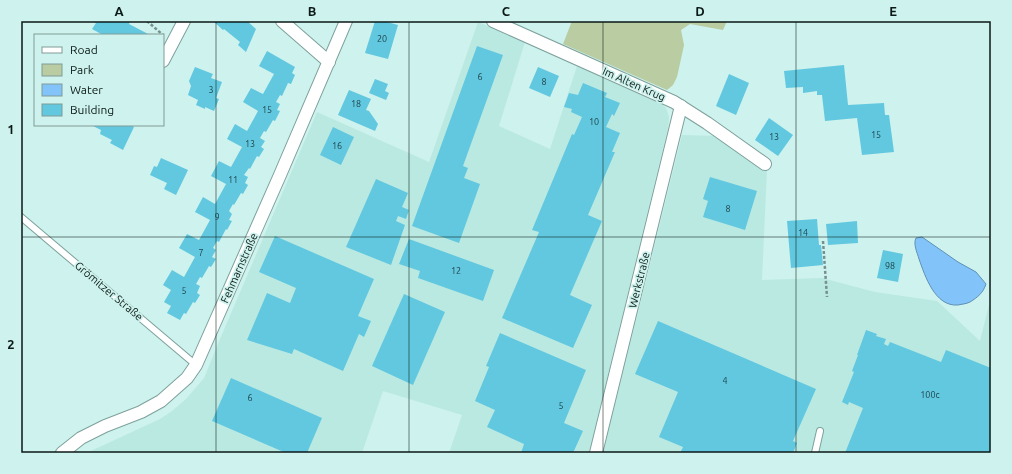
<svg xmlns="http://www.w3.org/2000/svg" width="1012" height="474" viewBox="0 0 1012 474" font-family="Ubuntu,sans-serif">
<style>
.built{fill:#bae9e2}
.green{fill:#b9cca2}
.water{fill:#82c4f9;stroke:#5e91b5}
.building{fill:#61c8e0}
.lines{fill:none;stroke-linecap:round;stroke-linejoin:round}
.service-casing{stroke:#7ea19c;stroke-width:8}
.minor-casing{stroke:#7ea19c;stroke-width:14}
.path{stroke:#76908d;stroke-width:2.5;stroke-dasharray:3 2;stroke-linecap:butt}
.service{stroke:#fff;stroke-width:6}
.minor{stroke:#fff;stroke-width:12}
.grid{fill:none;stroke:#0b1917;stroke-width:1;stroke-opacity:0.55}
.labels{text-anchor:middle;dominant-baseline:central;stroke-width:3.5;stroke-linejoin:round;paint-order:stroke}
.number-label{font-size:9px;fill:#204549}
.street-label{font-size:11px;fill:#0b1917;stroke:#cef2ed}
.neatline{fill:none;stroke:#0b1917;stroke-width:1.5}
.grid-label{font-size:13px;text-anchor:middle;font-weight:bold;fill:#0b1917}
</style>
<rect width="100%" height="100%" fill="#cef2ed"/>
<!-- built -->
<g class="built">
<path d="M478,22L525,42L499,126L550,149L577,66L661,103L666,108L669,117L668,128L589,453H449L462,415L383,391L362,453H88L93,450L160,419L172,411L186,399L204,378L220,339L317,112L429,162Z"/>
<path d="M682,135L719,136L767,170L762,280L822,278L875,292L937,301L980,341L989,305H991V453H603Z"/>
</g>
<!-- green -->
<path class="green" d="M572,21H727L723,30L690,24L681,30L684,45L677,77L673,85L667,90L563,44Z"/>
<!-- water -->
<path class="water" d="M922,237L958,262L976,272L986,284C983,293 978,297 970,302C966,304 962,304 958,305C935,307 925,276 919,259C917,252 913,244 916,238Z"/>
<!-- building -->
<g class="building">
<path d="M92,21H130L129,24L150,35H103L92,29L96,23Z"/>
<path d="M213,21H247L256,29L246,52L238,45L240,42L224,29L223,30Z"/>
<path d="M375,21H387V22L398,25L388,59L365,53Z"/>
<path d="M477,46L503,55L463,166L468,168L464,178L480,184L459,243L412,226Z"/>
<path d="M267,51L295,67L292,73L295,75L291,84L288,83L282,96L280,95L276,102L280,104L277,110L280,111L275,121L273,120L266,132L264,131L260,138L265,141L261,147L264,149L259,157L257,156L250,169L249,168L244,175L248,177L245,183L248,185L243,194L241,193L234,205L233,204L229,211L232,214L229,220L232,221L227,230L226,229L219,242L217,241L213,248L216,250L212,257L216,259L211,267L209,266L202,278L200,277L196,284L200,286L197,293L200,295L195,303L193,302L186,314L184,313L180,320L167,313L171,306L164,302L171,290L163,285L172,270L184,277L195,257L179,248L187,234L199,240L210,220L195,212L203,197L215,204L226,184L211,176L219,161L231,167L242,147L227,139L235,124L247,131L258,111L243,102L251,88L263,94L274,74L259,66Z"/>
<path d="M844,65L848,105L884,103L885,115H889L894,152L862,155L857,118L825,121L822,95H817V91L803,93V87L786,88L784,71Z"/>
<path d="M195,67L213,74L211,78L222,82L216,98L219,99L214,111L205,107V109L196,105L198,100L188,95L191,86L189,81Z"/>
<path d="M538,67L559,76L550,97L529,88Z"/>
<path d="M729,74L749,83L736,115L716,106Z"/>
<path d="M375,79L388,84L385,91L389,93L386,100L369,93Z"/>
<path d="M583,83L607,93L605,97L620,103L614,116L612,114L606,127L620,133L612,152H615L588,215L602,221L570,295L592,305L573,348L502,318L539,232L532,230L572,134L574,135L582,117L571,112L572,109L564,107L569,93L578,95Z"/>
<path d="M349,90L371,99L366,110L369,111L378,124L375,131L338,115Z"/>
<path d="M769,118L793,135L778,156L755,140Z"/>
<path d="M91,125H131L134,127L123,150L110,143L112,140L100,134L101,130Z"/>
<path d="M333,127L354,137L341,165L320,155Z"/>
<path d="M161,158L188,170L176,195L164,189L167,183L150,175L154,166L157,167Z"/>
<path d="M710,177L757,191L745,230L703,217L708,201L703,199Z"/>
<path d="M376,179L408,193L402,207L409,210L406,219L398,216L396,221L405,225L391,265L346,247Z"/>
<path d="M817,219L819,245H821L823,265L791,268L787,221Z"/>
<path d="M857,221L858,243L828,245L826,224Z"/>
<path d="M275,236L374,279L358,316L371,321L364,337L359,334L343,371L294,349L292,354L247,340L267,293L290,303L296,288L259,272Z"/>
<path d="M409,239L494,270L483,301L418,278L420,271L399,264Z"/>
<path d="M883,250L903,254L898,282L877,278Z"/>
<path d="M404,294L445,312L413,385L372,366Z"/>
<path d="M658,321L816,389L793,441L797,443L793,453H680L683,447L659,437L678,392L635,374Z"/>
<path d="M866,330L877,334L876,336L886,339L884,344L888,346L890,342L941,362L946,350L991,368V453H845L863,408L849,402L848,405L842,402L854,372L852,371L858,355H857Z"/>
<path d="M500,333L586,370L564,423L583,431L573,453H521L524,444L487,427L495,410L475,401L489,367L486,366Z"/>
<path d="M231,378L322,418L307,453H286L212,421Z"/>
</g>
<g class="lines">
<!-- service casing -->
<g class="service-casing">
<g id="service">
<path d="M21,217L196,365"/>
<path d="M815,453L820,431"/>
</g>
</g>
<!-- minor casing -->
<g class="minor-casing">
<g id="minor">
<path d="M282,21L329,62"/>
<path d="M493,21L674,102L707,123L765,164"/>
<path d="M163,61L184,21"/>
<path d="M62,453L81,438L105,426L141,412L161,401L187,378L196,365L280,175L346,21"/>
<path d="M596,453L681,106"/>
</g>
</g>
<!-- path -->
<g class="path">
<path d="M147,21L163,35"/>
<path d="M823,241L827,297"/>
</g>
<!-- service -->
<use href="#service" class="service"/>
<!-- minor -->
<use href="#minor" class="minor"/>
</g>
<!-- grid -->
<path class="grid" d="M216,21V453M409,21V453M603,21V453M796,21V453M21,237H991"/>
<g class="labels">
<!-- number labels -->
<g class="number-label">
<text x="382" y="39">20</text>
<text x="480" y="77">6</text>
<text x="544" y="82">8</text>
<text x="211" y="90">3</text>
<text x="356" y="104">18</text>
<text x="267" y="110">15</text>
<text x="594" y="122">10</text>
<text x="876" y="135">15</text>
<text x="774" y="137">13</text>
<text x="250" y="144">13</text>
<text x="337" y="146">16</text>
<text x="233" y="180">11</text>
<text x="728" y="209">8</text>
<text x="217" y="217">9</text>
<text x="803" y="233">14</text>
<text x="201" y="253">7</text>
<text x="890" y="266">98</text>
<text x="456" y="271">12</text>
<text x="184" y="291">5</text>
<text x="725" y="381">4</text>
<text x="930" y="395">100c</text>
<text x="250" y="398">6</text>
<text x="561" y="406">5</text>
</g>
<!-- street labels -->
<g class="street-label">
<text transform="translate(634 84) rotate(24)">Im Alten Krug</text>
<text transform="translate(239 268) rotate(-66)">Fehmarnstraße</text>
<text transform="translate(639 280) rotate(-76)">Werkstraße</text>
<text transform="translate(109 291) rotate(40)">Grömitzer Straße</text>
</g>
</g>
<!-- border -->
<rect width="1012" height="474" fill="none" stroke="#cef2ed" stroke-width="44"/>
<!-- legend -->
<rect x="34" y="34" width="130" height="92" fill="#cef2ed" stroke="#809b97"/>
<rect x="42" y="47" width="20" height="6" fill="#ffffff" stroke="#809b97"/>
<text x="70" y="54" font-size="12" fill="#0b1917">Road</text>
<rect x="42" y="64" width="20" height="12" fill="#b9cca2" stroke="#809b97"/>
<text x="70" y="74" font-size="12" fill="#0b1917">Park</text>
<rect x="42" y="84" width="20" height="12" fill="#82c4f9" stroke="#809b97"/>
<text x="70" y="94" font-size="12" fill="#0b1917">Water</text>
<rect x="42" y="104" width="20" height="12" fill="#61c8e0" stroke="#809b97"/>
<text x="70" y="114" font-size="12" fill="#0b1917">Building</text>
<rect x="22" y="22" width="968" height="430" class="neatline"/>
<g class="grid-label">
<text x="119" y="16">A</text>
<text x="312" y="16">B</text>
<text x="506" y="16">C</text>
<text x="700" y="16">D</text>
<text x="893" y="16">E</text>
<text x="11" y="134">1</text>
<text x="11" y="349">2</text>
</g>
</svg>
